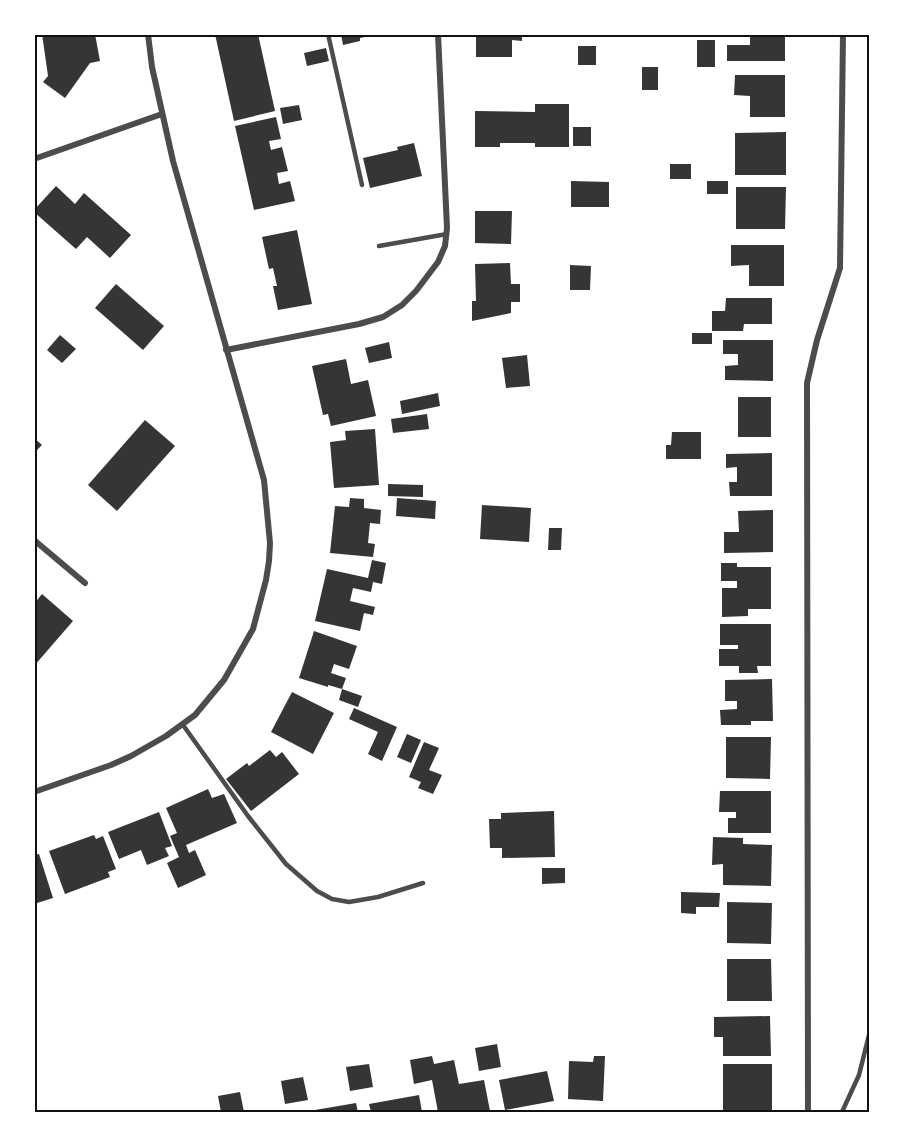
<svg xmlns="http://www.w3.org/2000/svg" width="904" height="1147" viewBox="0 0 904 1147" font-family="'Public Sans',sans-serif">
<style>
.building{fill:#353535}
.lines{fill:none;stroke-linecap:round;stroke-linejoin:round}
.service{stroke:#4c4c4c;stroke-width:4.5}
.minor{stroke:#4c4c4c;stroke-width:6}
.neatline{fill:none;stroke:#111;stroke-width:2}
</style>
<rect width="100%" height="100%" fill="#fff"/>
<!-- building -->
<g class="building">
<path d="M42,34H95L100,61L90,63L65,98L43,82L48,76Z"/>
<path d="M215,34H258L275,111L234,121Z"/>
<path d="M341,34H370V36L360,38V41L343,45Z"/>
<path d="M476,34H522V41L512,40V57H476Z"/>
<path d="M750,34H785V61H727V45H750Z"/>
<rect x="697" y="40" width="18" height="27"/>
<rect x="578" y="46" width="18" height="19"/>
<path d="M326,48L329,61L307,66L304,53Z"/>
<rect x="642" y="67" width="16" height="23"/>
<path d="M735,75H785V117H750V96L734,95Z"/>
<path d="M535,104H569V147H535V143H500V147H475V111L535,112Z"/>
<path d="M299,105L302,120L283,124L280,108Z"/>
<path d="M276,117L281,139L269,141L271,150L282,147L288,171L277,173L279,184L290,181L295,201L254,210L235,126Z"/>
<rect x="573" y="127" width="18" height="19"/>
<path d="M786,132V175H735V133Z"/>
<path d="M414,143L422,176L370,188L363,158L398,150L397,147Z"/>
<rect x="670" y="164" width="21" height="15"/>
<path d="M571,181L609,182V207H571Z"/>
<rect x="707" y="181" width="21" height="13"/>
<path d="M56,186L75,204L84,193L131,235L110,258L87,237L76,249L34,212V210Z"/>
<path d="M736,187H786L785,229H736Z"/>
<path d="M475,211H512L511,244L475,243Z"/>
<path d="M297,230L312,304L278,310L273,286H277L273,268L269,269L262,237Z"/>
<path d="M731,245H784V286H749V265L731,266Z"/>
<path d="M510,263L511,284H520V302H511V313L472,321V301H476L475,264Z"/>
<path d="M570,265L591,266L590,290H570Z"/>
<path d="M116,284L164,326L143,350L95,308Z"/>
<path d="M726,298H772V324H744L743,331H712V311H725Z"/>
<rect x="692" y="333" width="20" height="11"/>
<path d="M60,335L76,349L62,363L47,350Z"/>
<path d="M723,340H773V381L725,380V366L738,365V354H723Z"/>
<path d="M389,342L392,358L369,363L365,348Z"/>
<path d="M527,355L530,386L506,388L502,358Z"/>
<path d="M346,359L351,384L368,380L376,416L331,426L328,414L323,415L312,366Z"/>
<path d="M438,393L440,406L402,414L400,401Z"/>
<rect x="738" y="397" width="33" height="40"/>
<path d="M427,414L429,429L393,433L391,419Z"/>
<path d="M145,420L175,446L117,511L88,485Z"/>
<path d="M375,429L379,485L334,488L330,442L346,440L345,431Z"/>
<path d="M672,432H701V459H666V445H671Z"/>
<path d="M34,438L42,445L34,453Z"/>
<path d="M772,453V496H730L729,482H737V467L726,468V454Z"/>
<path d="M388,484L423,485V497L388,496Z"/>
<path d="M350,498L364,499V508L381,510L380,524L370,523L368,543L375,544L373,557L330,553L335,506L349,507Z"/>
<path d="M397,498L436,501L435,519L396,516Z"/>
<path d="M482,505L531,508L529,542L480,539Z"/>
<path d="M773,510V552L724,553V532H739L738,511Z"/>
<path d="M549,528H562L561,550H548Z"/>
<path d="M372,560L386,563L382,584L373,582L371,592L353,588L350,601L375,607L373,615L364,613L360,631L315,621L327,569L368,578Z"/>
<path d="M721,563H737V567H771V609H748V616L722,617V588H737V581H721Z"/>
<path d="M42,594L73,621L34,666V604Z"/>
<path d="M720,624H771V666H757L758,673H739V666H719V649H738V645H720Z"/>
<path d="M314,631L357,646L349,669L334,664L331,673L346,678L342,689L328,685V687L299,678Z"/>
<path d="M772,679L773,721H751V725H721L720,710L737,709V701H725V680Z"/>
<path d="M342,689L362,696L358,707L339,700Z"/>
<path d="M292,692L334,713L313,754L271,732Z"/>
<path d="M354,708L397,727L382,761L368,754L378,732L349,719Z"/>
<path d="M407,734L421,740L411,763L397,757Z"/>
<path d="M726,737H771L770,779L726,778Z"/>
<path d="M424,742L439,748L429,770L442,775L433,794L418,788L421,782L409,777Z"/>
<path d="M270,750L276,757L282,752L299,774L251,811L226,779L247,763L249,766Z"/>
<path d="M208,789L212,798L224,794L237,823L186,845L189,853L195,850L206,875L178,888L167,863L179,857L170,836L177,833L166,808Z"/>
<path d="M720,791H771V833H728V818H736V812H719Z"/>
<path d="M554,811L555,857L502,858V848H490L489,819H501V813Z"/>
<path d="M159,812L172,846L165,848L169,856L147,865L141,850L119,859L108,832Z"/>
<path d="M94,835L96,839L103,836L116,869L108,872L110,877L65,894L49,851Z"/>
<path d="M713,837L743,838V844L772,845L771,886L723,885V864L712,865Z"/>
<path d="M39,854L53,898L34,904V855Z"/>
<path d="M542,868H565V883L542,884Z"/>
<path d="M681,892L720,893L719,907H696V914L681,913Z"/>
<path d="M727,902L772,903L771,944L727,943Z"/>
<path d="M727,959H771L772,1001H727Z"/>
<path d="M770,1016L771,1056H723V1037H714V1017Z"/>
<path d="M497,1044L501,1067L479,1071L475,1048Z"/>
<path d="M432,1056L434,1064L454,1060L459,1084L484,1080L490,1111L438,1112L432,1080L414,1084L410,1060Z"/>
<path d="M594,1056H605L603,1101L568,1099L569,1061L593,1062Z"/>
<path d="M369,1064L373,1087L350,1091L346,1067Z"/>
<rect x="723" y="1064" width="49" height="48"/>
<path d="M547,1071L554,1101L505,1110L499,1080Z"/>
<path d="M303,1077L308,1100L285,1104L281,1081Z"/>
<path d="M240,1092L244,1112H221L218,1096Z"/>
<path d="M419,1095L422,1112H371L369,1104Z"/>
<path d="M356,1103L358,1112H309V1111Z"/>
</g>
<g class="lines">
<!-- service -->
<g class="service">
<path d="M328,34L362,185"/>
<path d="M379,246L447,234"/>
<path d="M183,725L248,816L286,864L317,891L332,899L349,902L378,897L423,883"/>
<path d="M842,1112L859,1075L870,1031"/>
</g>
<!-- minor -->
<g class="minor">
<path d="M34,159L162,114"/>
<path d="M226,350L359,324L383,317L402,305L416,291L438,262L445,246L447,228L438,34"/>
<path d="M34,540L85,583"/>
<path d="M34,792L111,765L131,756L166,736L195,715L224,680L253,629L266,580L269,561L270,543L264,480L173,161L152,67L148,34"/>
<path d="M808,1112L807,383L817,340L840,268L843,34"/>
</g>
</g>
<!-- border -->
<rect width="904" height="1147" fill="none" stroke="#ffffff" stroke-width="72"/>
<rect x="36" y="36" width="832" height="1075" class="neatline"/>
</svg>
